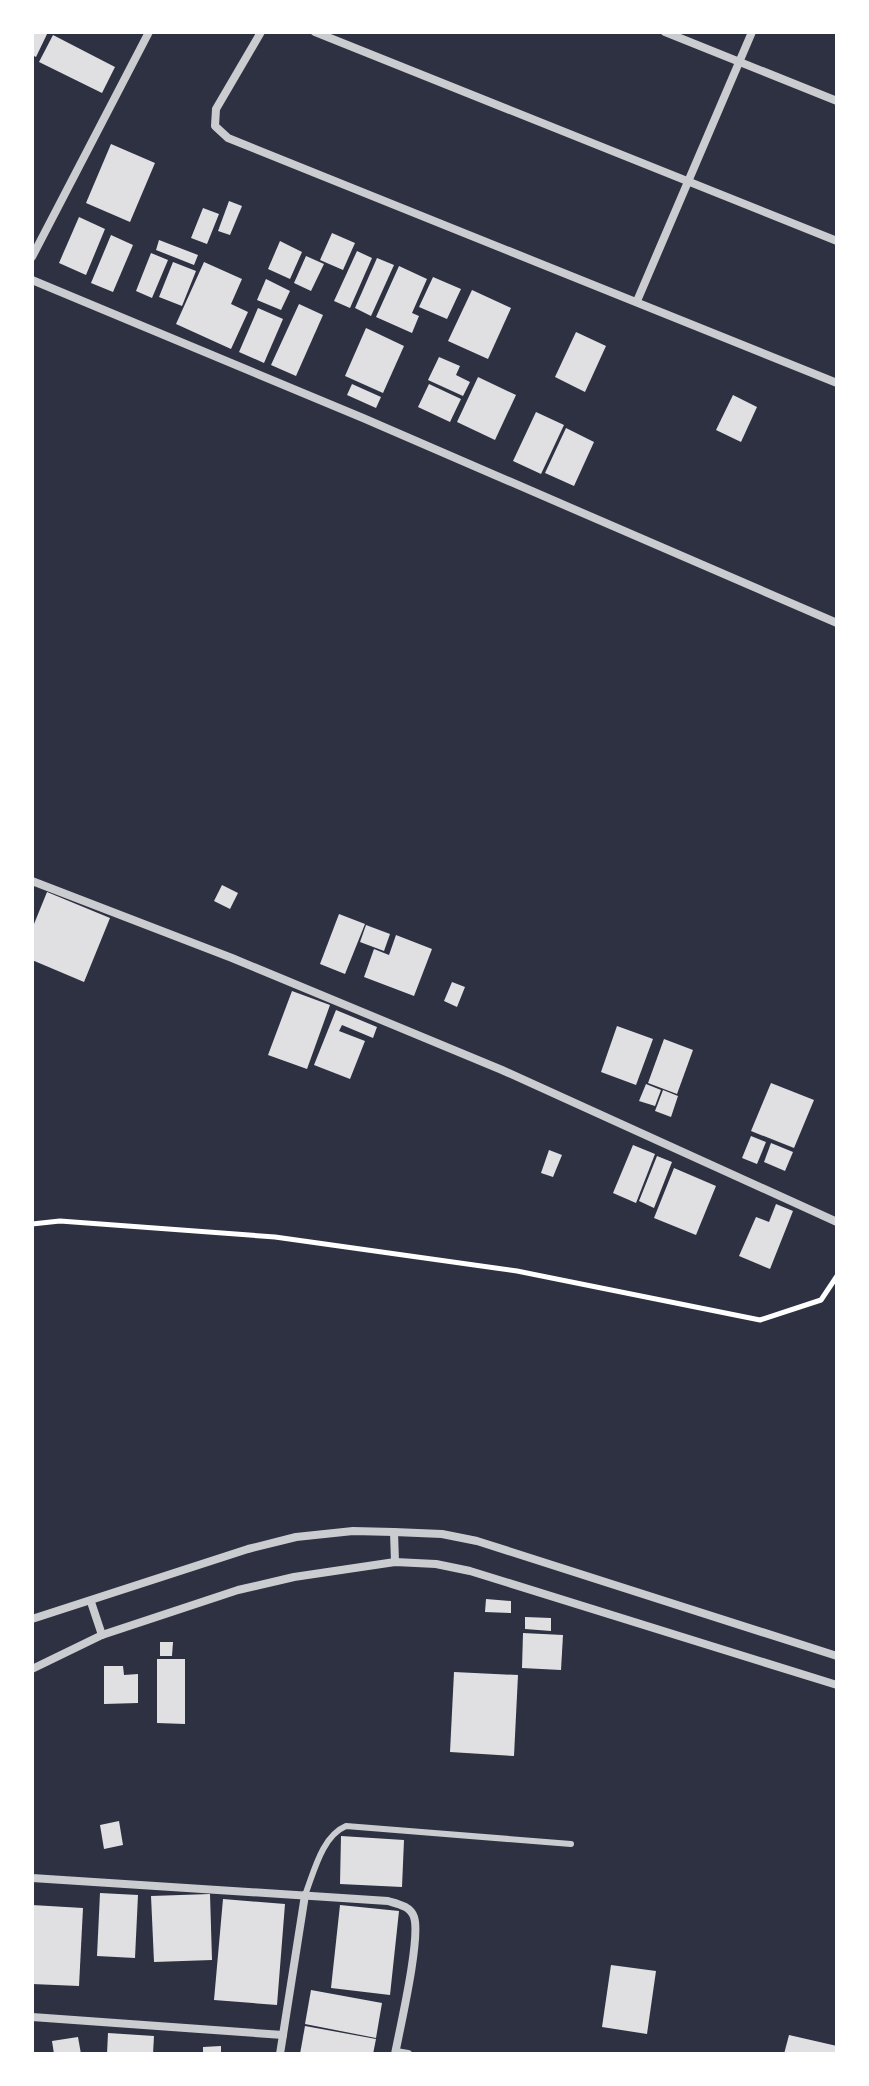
<svg xmlns="http://www.w3.org/2000/svg" width="869" height="2086" viewBox="0 0 869 2086" font-family="Barlow,sans-serif">
<style>
.building{fill:#e0e0e3}
.lines{fill:none;stroke-linecap:round;stroke-linejoin:round}
.path{stroke:#fff;stroke-width:5}
.service{stroke:#caccd0;stroke-width:6}
.minor{stroke:#caccd0;stroke-width:8}
</style>
<rect width="100%" height="100%" fill="#2d3142"/>
<!-- building -->
<g class="building">
<path d="M32,32H48L36,57L32,55Z"/>
<path d="M53,35L115,67L102,93L39,62Z"/>
<path d="M111,144L155,163L130,222L86,203Z"/>
<path d="M229,201L242,206L230,235L218,231Z"/>
<path d="M203,208L219,214L207,244L191,238Z"/>
<path d="M79,217L105,229L86,275L59,263Z"/>
<path d="M332,233L355,243L343,270L320,260Z"/>
<path d="M111,235L133,245L113,292L91,283Z"/>
<path d="M159,240L198,255L194,265L156,250Z"/>
<path d="M280,241L302,252L290,279L268,269Z"/>
<path d="M357,251L372,258L350,308L334,301Z"/>
<path d="M151,253L168,260L152,298L136,291Z"/>
<path d="M306,256L324,264L311,291L294,283Z"/>
<path d="M377,258L394,265L371,316L355,308Z"/>
<path d="M173,262L196,271L182,306L159,297Z"/>
<path d="M204,262L242,279L231,304L248,312L231,349L176,324Z"/>
<path d="M399,266L427,279L412,313L419,316L412,333L376,317Z"/>
<path d="M433,277L461,289L447,319L419,307Z"/>
<path d="M266,279L290,291L281,310L257,300Z"/>
<path d="M472,290L511,308L488,359L448,341Z"/>
<path d="M299,304L323,315L296,376L271,365Z"/>
<path d="M258,308L283,319L264,363L239,352Z"/>
<path d="M366,328L404,346L383,393L345,376Z"/>
<path d="M576,332L606,346L585,392L555,377Z"/>
<path d="M439,357L460,366L456,375L470,382L463,396L428,380Z"/>
<path d="M478,377L516,395L495,440L457,422Z"/>
<path d="M352,384L381,397L376,408L347,395Z"/>
<path d="M429,384L461,399L450,422L418,407Z"/>
<path d="M733,395L757,407L741,442L716,430Z"/>
<path d="M536,412L564,425L541,474L513,461Z"/>
<path d="M566,428L594,442L574,486L545,473Z"/>
<path d="M222,885L238,893L230,909L214,901Z"/>
<path d="M47,892L110,918L84,982L32,960V929Z"/>
<path d="M339,914L365,924L345,974L320,964Z"/>
<path d="M366,925L390,934L384,951L360,942Z"/>
<path d="M396,935L432,949L414,996L364,977L374,949L389,955Z"/>
<path d="M452,982L465,987L457,1007L444,1001Z"/>
<path d="M292,991L330,1005L307,1069L268,1055Z"/>
<path d="M336,1010L377,1027L373,1038L342,1025L339,1031L365,1041L350,1079L314,1065Z"/>
<path d="M617,1026L653,1039L636,1085L601,1072Z"/>
<path d="M664,1039L693,1050L677,1094L648,1083Z"/>
<path d="M771,1083L814,1100L794,1148L751,1131Z"/>
<path d="M646,1084L661,1090L655,1106L639,1101Z"/>
<path d="M663,1090L678,1096L671,1117L655,1111Z"/>
<path d="M751,1136L766,1142L757,1164L742,1158Z"/>
<path d="M771,1143L793,1152L785,1171L764,1162Z"/>
<path d="M633,1145L655,1154L636,1203L613,1193Z"/>
<path d="M549,1150L562,1155L553,1177L541,1173Z"/>
<path d="M657,1156L672,1162L654,1208L639,1201Z"/>
<path d="M674,1168L716,1186L696,1235L654,1218Z"/>
<path d="M776,1204L793,1211L770,1269L739,1256L756,1217L769,1222Z"/>
<path d="M486,1599L511,1601V1613L485,1612Z"/>
<path d="M525,1617L551,1618V1631L525,1629Z"/>
<path d="M523,1633L563,1635L561,1670L522,1668Z"/>
<path d="M160,1642H173L172,1656H160Z"/>
<path d="M157,1659H185V1724L157,1723Z"/>
<path d="M104,1666H123L124,1675L138,1674V1703L104,1704Z"/>
<path d="M454,1672L518,1675L514,1756L450,1752Z"/>
<path d="M119,1821L123,1845L104,1849L100,1825Z"/>
<path d="M341,1836L404,1840L402,1887L340,1884Z"/>
<path d="M100,1893L138,1895L135,1958L97,1956Z"/>
<path d="M210,1894L212,1960L154,1962L151,1896Z"/>
<path d="M223,1899L285,1904L277,2005L214,2000Z"/>
<path d="M32,1905L83,1908L79,1986L32,1984Z"/>
<path d="M340,1905L399,1911L390,1995L331,1988Z"/>
<path d="M611,1965L656,1971L647,2034L602,2027Z"/>
<path d="M311,1990L382,2003L376,2038L305,2024Z"/>
<path d="M305,2026L376,2039L373,2054H300Z"/>
<path d="M108,2033L154,2036L153,2054H107Z"/>
<path d="M789,2035L837,2046V2054H784Z"/>
<path d="M78,2037L81,2054H54L52,2041Z"/>
<path d="M221,2046V2054H203V2047Z"/>
</g>
<g class="lines">
<!-- path -->
<path class="path" d="M32,1224L60,1221L275,1237L517,1271L760,1320L821,1300L837,1276"/>
<!-- service -->
<path class="service" d="M305,1895C314,1872 322,1836 346,1826L571,1844"/>
<!-- minor -->
<g class="minor">
<path d="M261,32L216,109L215,126L228,138L837,383"/>
<path d="M315,32L837,241"/>
<path d="M665,32L837,101"/>
<path d="M32,257L149,32"/>
<path d="M32,280L363,418L837,623"/>
<path d="M637,301L752,32"/>
<path d="M32,881L232,958L502,1070L837,1222"/>
<path d="M394,1532L395,1562"/>
<path d="M91,1602L102,1635"/>
<path d="M32,1619L248,1549L296,1537L353,1531L394,1532L442,1534L477,1541L837,1656"/>
<path d="M32,1669L102,1635L238,1590L294,1577L395,1562L436,1564L470,1571L837,1685"/>
<path d="M32,1878L388,1901C398,1904 410,1906 414,1917C421,1938 400,2028 395,2054"/>
<path d="M32,2017L283,2035"/>
<path d="M396,2052L408,2054"/>
<path d="M280,2054L305,1895"/>
</g>
</g>
<!-- border -->
<rect width="869" height="2086" fill="none" stroke="#ffffff" stroke-width="68"/>
</svg>
